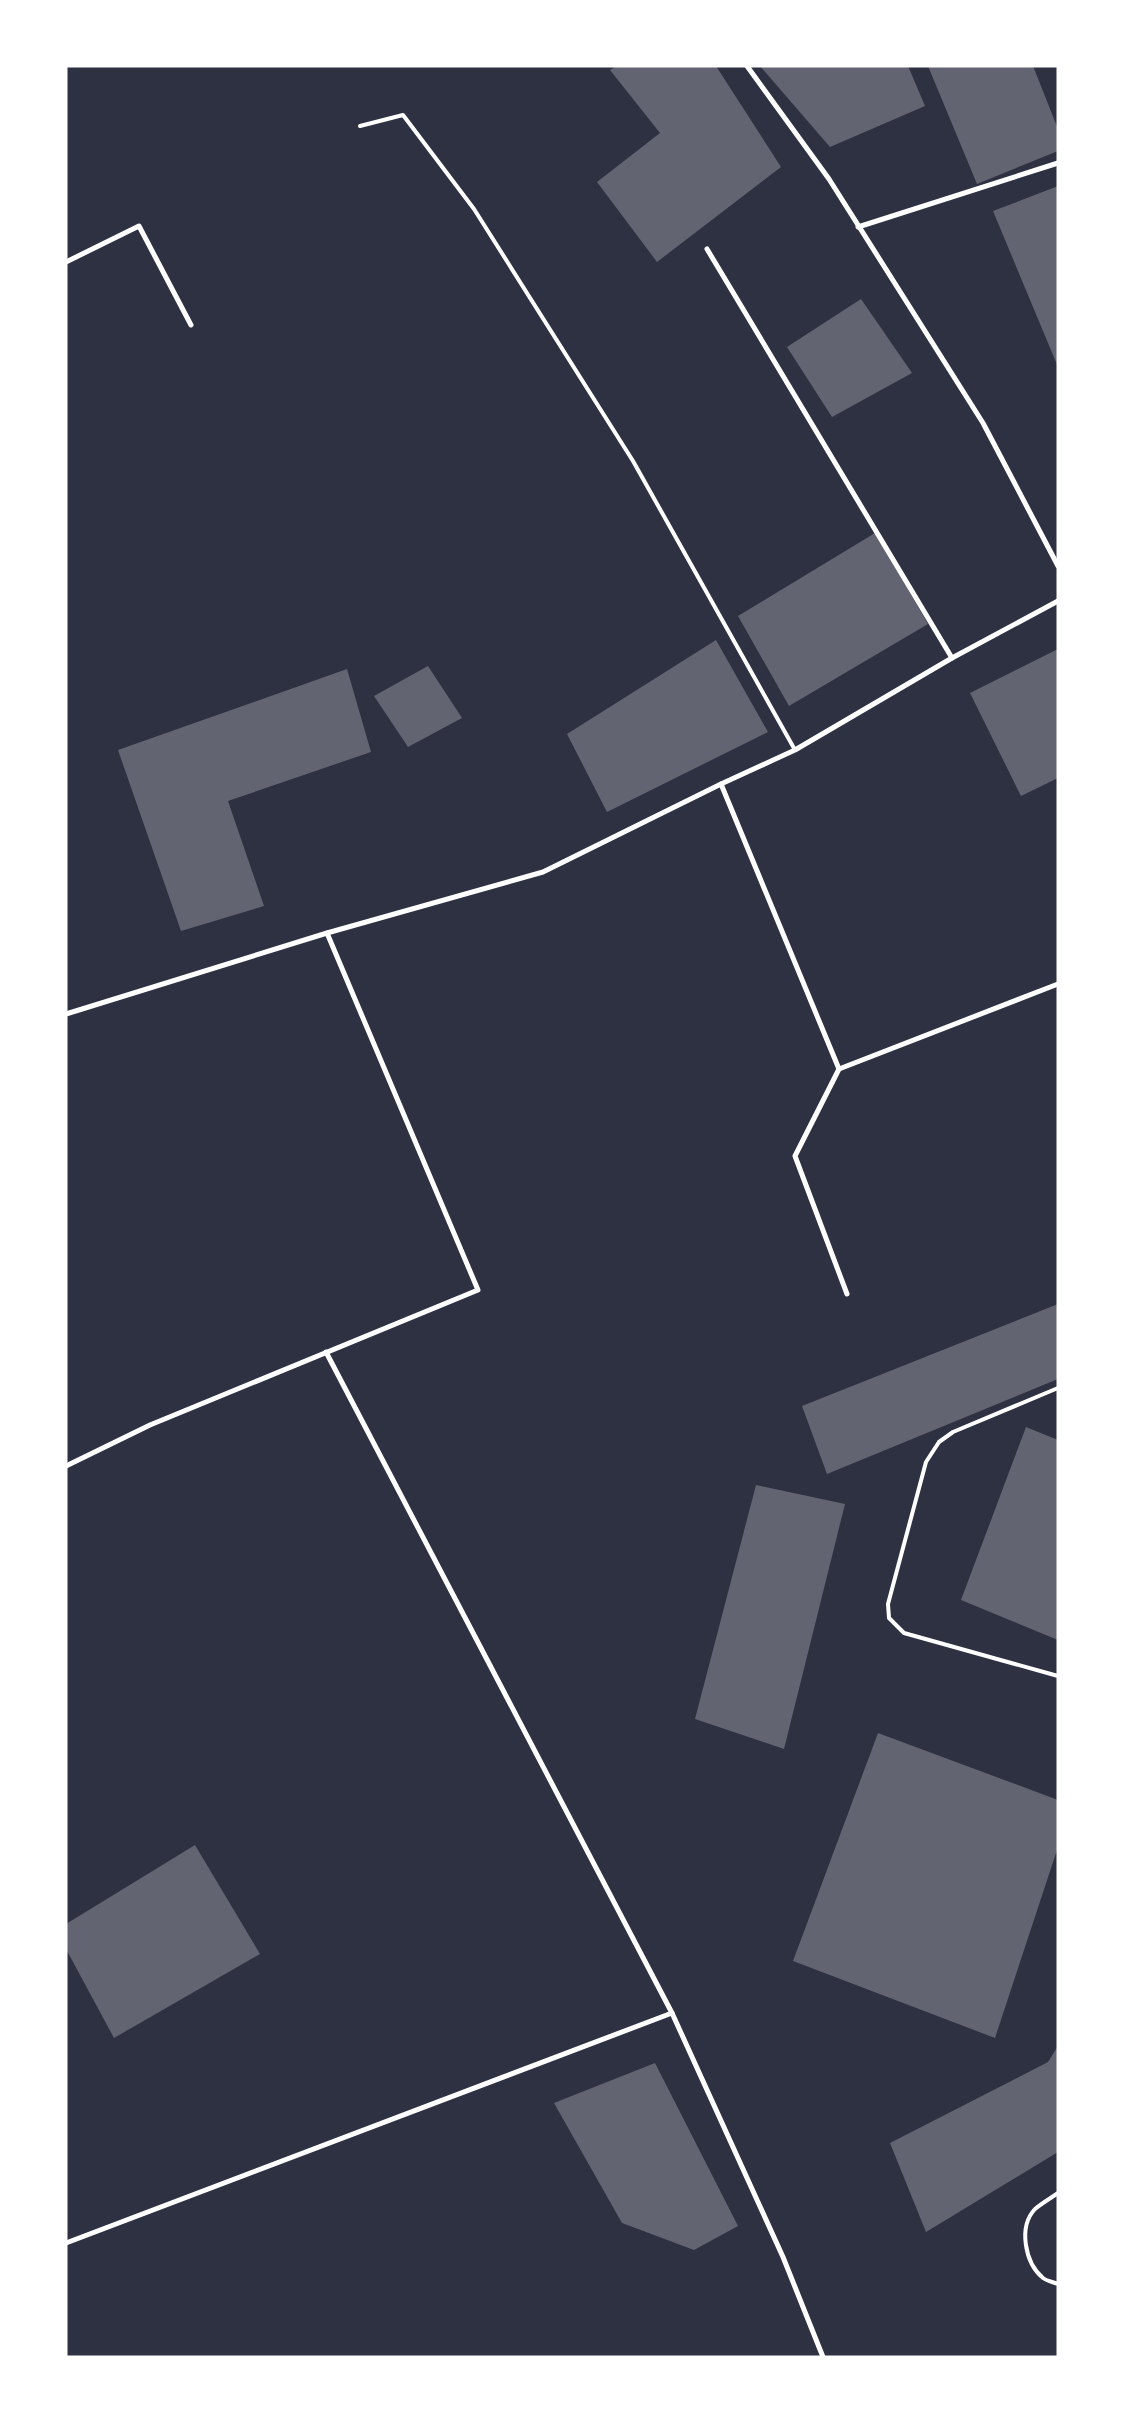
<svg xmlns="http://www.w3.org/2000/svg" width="1124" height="2423" viewBox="0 0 1124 2423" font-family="'Noto Sans',sans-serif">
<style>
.building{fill:#626471}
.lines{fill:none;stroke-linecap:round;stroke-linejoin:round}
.service{stroke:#fff;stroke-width:4}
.minor{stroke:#fff;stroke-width:5}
</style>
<rect width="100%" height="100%" fill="#2d3142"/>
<!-- building -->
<g class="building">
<path d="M617,66H716L781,167L657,262L597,182L660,133L610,70Z"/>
<path d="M760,66H908L925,106L830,147Z"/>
<path d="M928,66H1033L1058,129V151L977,184Z"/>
<path d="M1058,186V367L993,211Z"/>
<path d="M861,299L912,373L832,417L787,347Z"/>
<path d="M875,533L928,624L789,706L738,616Z"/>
<path d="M716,640L768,732L607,812L567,734Z"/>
<path d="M1058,649V778L1021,796L970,693Z"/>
<path d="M428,666L462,718L408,747L374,696Z"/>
<path d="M347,669L371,752L228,801L264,906L181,931L118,750Z"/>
<path d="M1058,1304V1379L827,1474L802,1406Z"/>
<path d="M1026,1427L1058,1440V1640L961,1600Z"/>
<path d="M756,1485L845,1504L784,1749L695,1719Z"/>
<path d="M878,1733L1058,1800V1847L995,2038L793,1961Z"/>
<path d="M195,1845L260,1954L114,2038L66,1949V1924Z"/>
<path d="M1058,2046V2152L926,2232L890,2143L1048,2062Z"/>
<path d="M655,2063L738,2226L694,2250L622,2223L554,2103Z"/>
</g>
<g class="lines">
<!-- service -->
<g class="service">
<path d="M360,126L403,115L474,209L633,461L795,750"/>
<path d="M1058,1388L953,1432L939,1442L926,1462L888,1604L889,1618L904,1633L1058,1676"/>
<path d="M1058,2193C1051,2198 1042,2203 1035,2209C1018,2227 1025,2263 1043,2278C1047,2281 1053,2282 1058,2284"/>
</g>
<!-- minor -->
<g class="minor">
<path d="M747,66L829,179L983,423L1058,566"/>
<path d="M858,227L1058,163"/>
<path d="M707,249L952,658"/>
<path d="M66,262L139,226L191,325"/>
<path d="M721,784L839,1069"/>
<path d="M66,1014L327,933L543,872L721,784L795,750L952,658L1058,601"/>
<path d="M847,1294L795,1156L839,1069L1058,984"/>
<path d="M326,1352L672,2013L783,2257L823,2357"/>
<path d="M66,1466L150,1425L478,1290L327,933"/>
<path d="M66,2243L672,2013"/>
</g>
</g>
<!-- border -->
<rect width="1124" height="2423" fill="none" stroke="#ffffff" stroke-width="135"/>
</svg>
